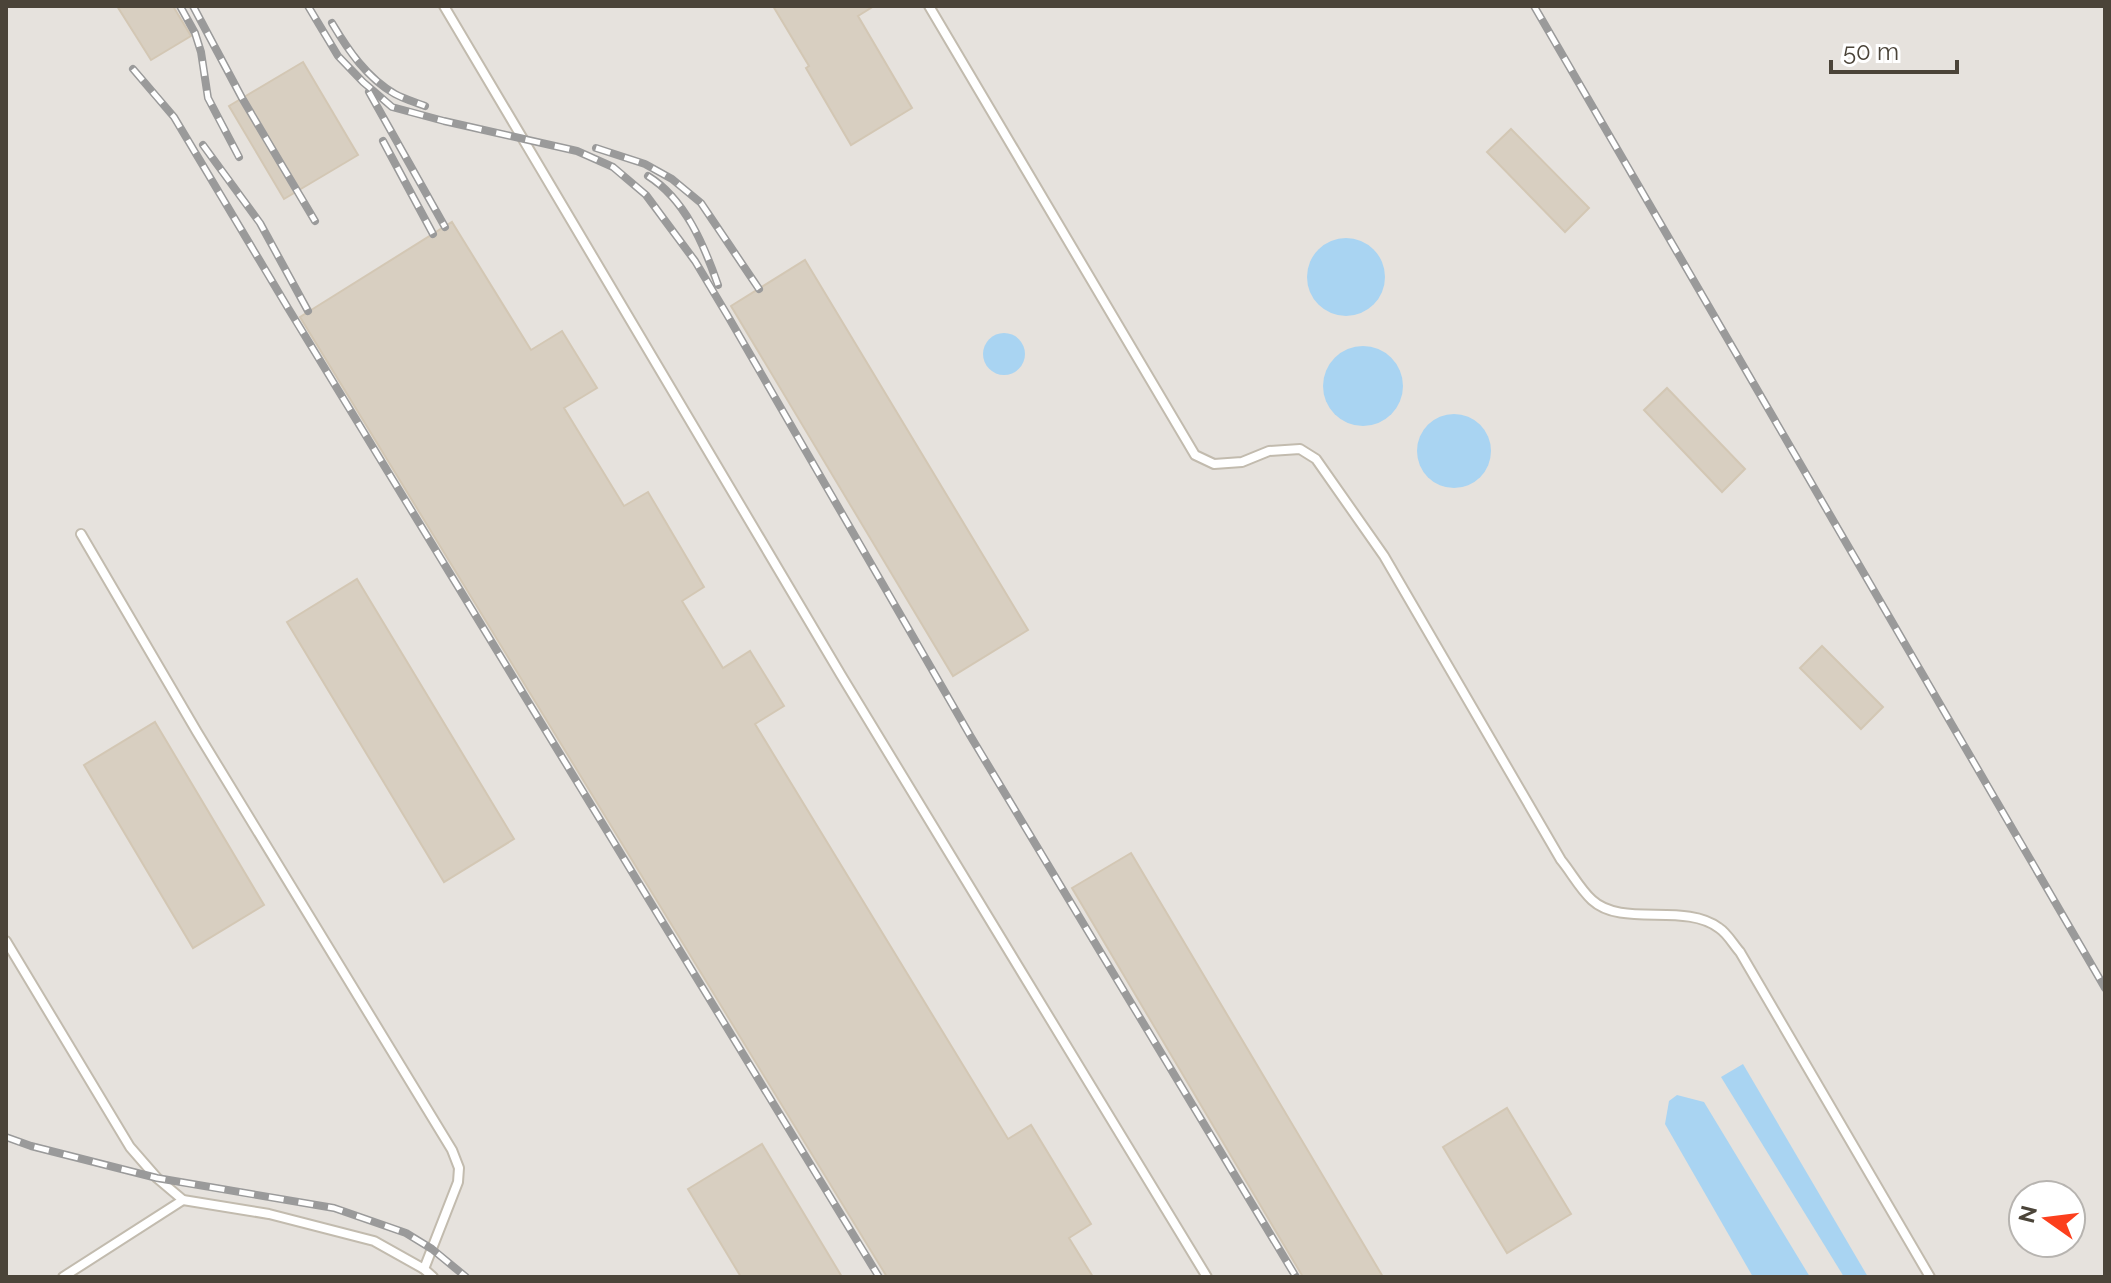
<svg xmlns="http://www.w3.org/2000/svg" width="2111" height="1283" viewBox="0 0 2111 1283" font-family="Raleway,sans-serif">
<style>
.industrial{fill:#e6e2dd;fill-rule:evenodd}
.water{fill:#a9d4f2}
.building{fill:#d8cfc1;stroke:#d3c7b4;stroke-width:2}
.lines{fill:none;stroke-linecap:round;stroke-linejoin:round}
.service-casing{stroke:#c2bbae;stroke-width:12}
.service{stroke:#fff;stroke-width:8}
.rail-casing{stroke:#9a9a9a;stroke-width:8}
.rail{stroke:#fff;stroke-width:5;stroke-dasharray:15;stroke-linecap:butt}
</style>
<rect width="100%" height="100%" fill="#f6f3ec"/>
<!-- industrial -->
<path class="industrial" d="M6,6H2105V1277H6ZM2023,1195H2071V1243H2023Z"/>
<!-- water -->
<g class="water">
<circle cx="1346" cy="277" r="39"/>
<circle cx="1004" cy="354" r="21"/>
<circle cx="1363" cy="386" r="40"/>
<circle cx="1454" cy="451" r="37"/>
<path d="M1743,1064L1868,1277H1844L1721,1077Z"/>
<path d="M1677,1095L1704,1102L1810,1277H1753L1665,1124L1669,1101Z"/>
</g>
<!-- building -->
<g class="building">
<path d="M117,6H173L191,36L151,60Z"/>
<path d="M773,6H874L858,16L912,108L851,145L806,68L809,66Z"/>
<path d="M303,62L358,155L284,199L229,106Z"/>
<path d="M1511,129L1589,208L1565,232L1487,152Z"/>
<path d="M452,222L531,350L562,331L597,388L564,408L624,506L648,492L704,587L682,601L723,668L750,651L784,706L755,724L1008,1139L1031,1125L1091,1224L1069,1238L1093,1277H887L300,317Z"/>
<path d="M805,260L1028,630L953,676L731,306Z"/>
<path d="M1667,388L1745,469L1722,492L1644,410Z"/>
<path d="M357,579L514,839L444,882L287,622Z"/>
<path d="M1822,646L1883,707L1861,729L1800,668Z"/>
<path d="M155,722L264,905L193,948L84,765Z"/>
<path d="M1131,853L1383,1277H1303L1072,888Z"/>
<path d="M1507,1108L1571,1214L1507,1253L1443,1147Z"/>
<path d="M762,1144L842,1277H741L688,1189Z"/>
</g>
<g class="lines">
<!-- service casing -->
<g class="service-casing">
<g id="service">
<path d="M444,6L841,675L1207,1277"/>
<path d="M929,6L1195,455L1214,464L1242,462L1269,451L1300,449L1316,459L1384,556L1561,860C1571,872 1580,889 1592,900C1622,928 1685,902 1719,928C1727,933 1733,944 1740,952L1930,1277"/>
<path d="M81,534L197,732L452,1150L459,1168L458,1182L424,1269"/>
<path d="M6,941L130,1147L157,1178L183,1200L269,1214L374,1241L424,1269L433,1277"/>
<path d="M63,1277L183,1200"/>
</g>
</g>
<!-- service -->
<use href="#service" class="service"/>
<!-- rail casing -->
<g class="rail-casing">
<g id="rail">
<path d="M180,6L195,33L201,52L208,98L239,157"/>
<path d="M193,6L242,98L315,221"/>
<path d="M308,6L338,56L363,82L392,107L444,121L577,151L613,167L646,195L695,261L729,318L971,737L1296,1277"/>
<path d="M1534,6L2105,988"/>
<path d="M332,23C348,50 367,78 395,94C404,99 415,102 425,106"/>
<path d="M133,69L174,117L288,308L879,1277"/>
<path d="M369,92L445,227"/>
<path d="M383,141L433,234"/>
<path d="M203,145L260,223L308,311"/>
<path d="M596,148L645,164L672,179L701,203L759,289"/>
<path d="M648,176C685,199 704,245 718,285"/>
<path d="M6,1137L31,1146L157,1178L334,1208L406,1233L432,1249L466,1277"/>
</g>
</g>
<!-- rail -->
<use href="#rail" class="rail"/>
</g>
<!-- border -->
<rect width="2111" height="1283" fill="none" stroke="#4b4439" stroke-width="16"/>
<!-- north arrow -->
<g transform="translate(2047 1219) rotate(284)"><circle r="38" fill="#ffffff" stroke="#b7b4b0" stroke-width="2"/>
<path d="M0-6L14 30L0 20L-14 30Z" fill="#fc3f1d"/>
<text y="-12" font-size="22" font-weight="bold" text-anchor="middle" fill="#4b4439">N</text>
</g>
<!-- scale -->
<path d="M1831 60v12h126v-12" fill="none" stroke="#4b4439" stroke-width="4"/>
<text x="1843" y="60" font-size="24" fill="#4b4439" stroke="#ffffff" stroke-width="6" paint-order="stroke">50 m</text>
</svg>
